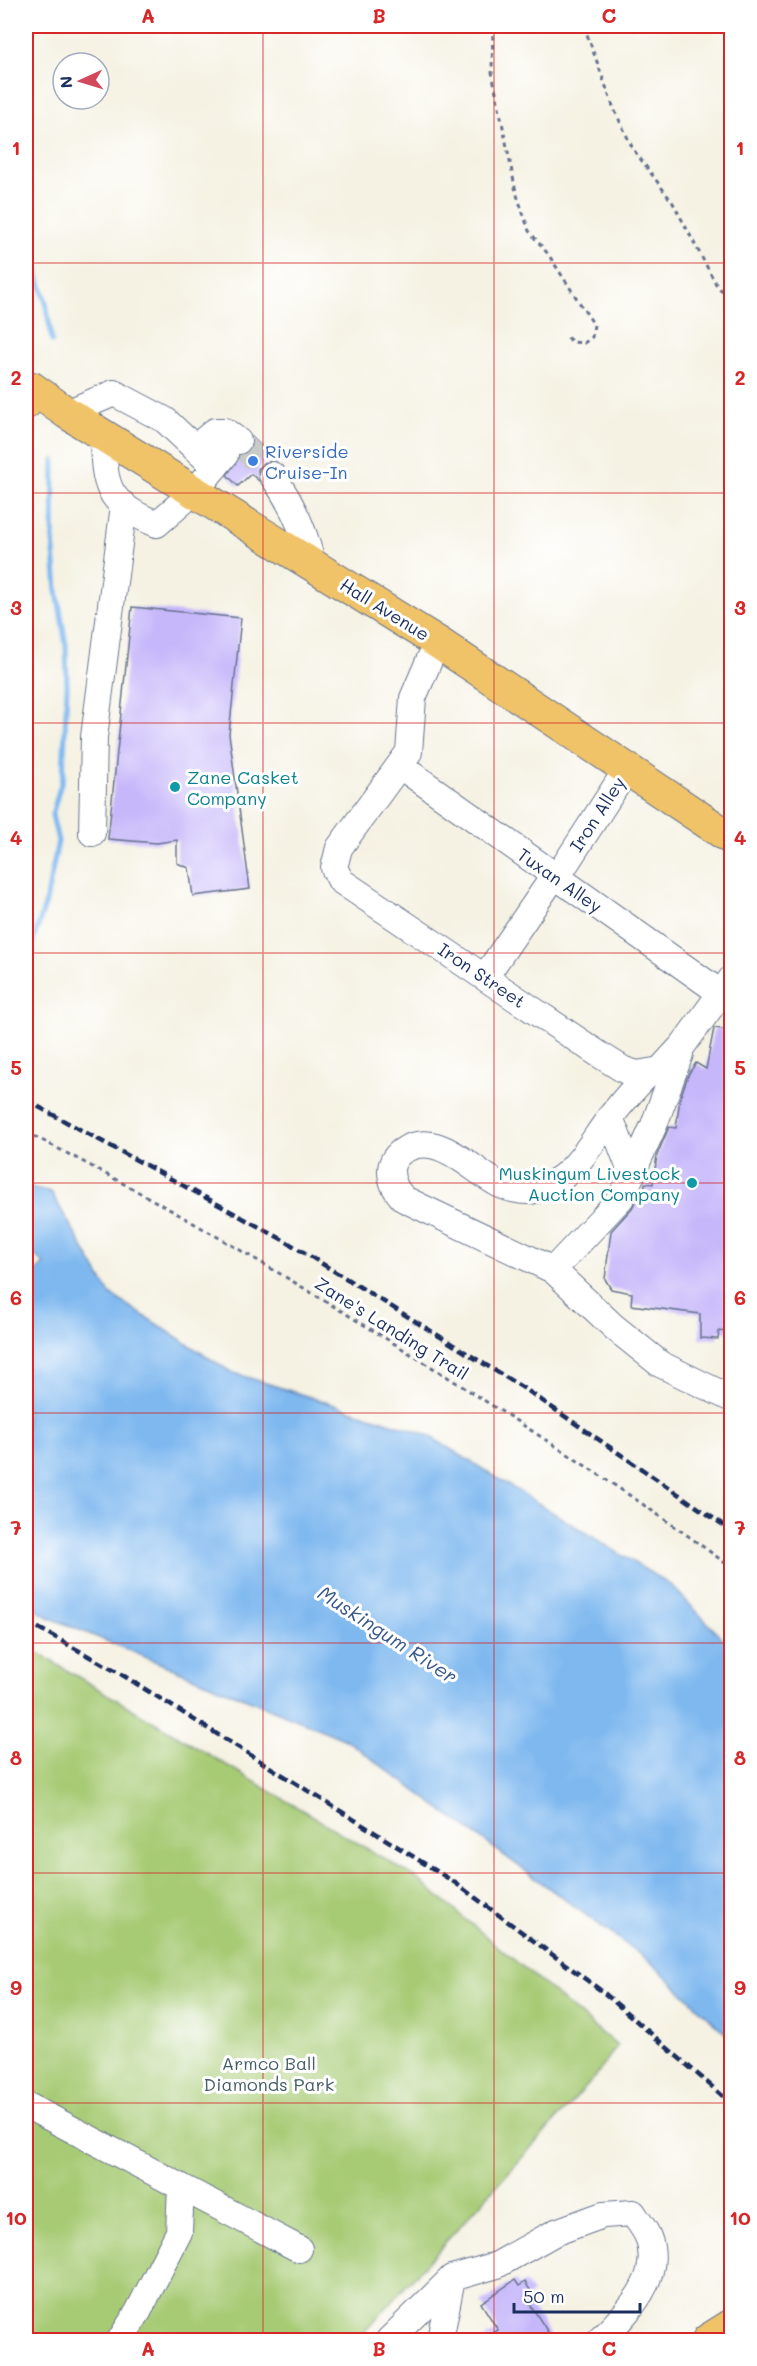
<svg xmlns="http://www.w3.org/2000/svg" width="757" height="2366" viewBox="0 0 757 2366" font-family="Mali,sans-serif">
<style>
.green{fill:#a7cb75;stroke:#617d6a;stroke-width:1.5}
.water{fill:#7eb8ef;stroke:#4c74a6;stroke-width:1.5}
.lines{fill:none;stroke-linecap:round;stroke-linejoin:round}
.stream{stroke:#7eb8ef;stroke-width:5}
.building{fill:#c6b7fa}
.minor-tunnel{stroke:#c9cbc8;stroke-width:26;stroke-dasharray:26 13;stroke-linecap:butt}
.minor-casing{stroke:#67738d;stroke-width:28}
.major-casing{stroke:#67738d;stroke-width:34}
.path{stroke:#67738d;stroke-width:3;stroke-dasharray:4.5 4.5;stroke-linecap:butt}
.minor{stroke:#fff;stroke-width:26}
.major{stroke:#f0c369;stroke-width:32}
.rail{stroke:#1b2f5e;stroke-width:4.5;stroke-dasharray:9 4.5;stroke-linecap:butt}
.grid{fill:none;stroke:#d62828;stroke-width:1.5;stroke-opacity:0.55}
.shop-dot{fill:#3f7fe0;stroke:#fff;stroke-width:2}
.culture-dot{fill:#0f9aa8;stroke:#fff;stroke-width:2}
.labels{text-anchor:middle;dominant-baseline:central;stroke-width:6;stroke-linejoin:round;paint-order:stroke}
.shop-label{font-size:18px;fill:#366cbe;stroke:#fff;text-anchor:start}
.street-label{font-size:18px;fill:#1b2f5e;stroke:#fff}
.culture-label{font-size:18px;fill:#0d838f;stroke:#fff;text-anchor:start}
.park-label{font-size:18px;fill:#455e65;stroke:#fff}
.water-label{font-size:20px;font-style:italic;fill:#39588a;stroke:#fff}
.neatline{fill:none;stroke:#d62828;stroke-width:2}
.grid-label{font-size:20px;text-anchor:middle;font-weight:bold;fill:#d62828}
</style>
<rect width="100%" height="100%" fill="#fff"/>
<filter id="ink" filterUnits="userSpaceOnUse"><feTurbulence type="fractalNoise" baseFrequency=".0167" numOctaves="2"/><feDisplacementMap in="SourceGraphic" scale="12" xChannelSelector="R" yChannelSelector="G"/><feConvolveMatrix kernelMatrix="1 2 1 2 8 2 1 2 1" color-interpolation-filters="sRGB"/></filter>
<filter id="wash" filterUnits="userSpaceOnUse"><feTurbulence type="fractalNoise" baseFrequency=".008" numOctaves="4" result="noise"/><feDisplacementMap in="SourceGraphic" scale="24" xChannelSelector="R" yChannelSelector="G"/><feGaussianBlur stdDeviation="1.35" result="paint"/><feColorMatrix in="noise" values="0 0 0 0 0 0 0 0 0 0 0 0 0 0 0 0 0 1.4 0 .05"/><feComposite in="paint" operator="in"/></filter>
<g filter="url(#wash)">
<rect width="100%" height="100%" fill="#f5f2e3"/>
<!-- green -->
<path class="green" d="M26,1646L415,1877L617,2046L595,2077L357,2340H26Z"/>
<!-- water -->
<path class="water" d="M26,1186L51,1192L110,1294L231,1372L426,1434L672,1586L731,1647V2039L653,1964L346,1740L53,1619L26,1605V1280L44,1264L26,1247Z"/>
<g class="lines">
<!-- stream -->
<g class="stream">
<path d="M26,235L46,303L52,341"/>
<path d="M26,962L46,902L58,841L52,815L63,776L67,687L66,645L57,591L53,539L54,460"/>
</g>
</g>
<g id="blocks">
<!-- building -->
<g class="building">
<path d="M252,437L276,461L263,463L258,469L259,481L251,474L238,486L227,475L240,455L250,450Z"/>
<path d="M132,607L241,618L229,734L250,889L193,896L189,868L177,863V840L157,843L108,839Z"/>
<path d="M714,1028L732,1030V1333L719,1331L718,1339L700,1338V1314L631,1305L632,1293L611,1289L605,1279L611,1231L632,1208L639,1195H644L645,1183L653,1184L657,1155L669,1127L676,1128L680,1098L689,1073L696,1063L706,1069Z"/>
<path d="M515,2280L519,2286L525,2282L532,2293L526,2298L553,2340H482L498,2330L481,2303Z"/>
</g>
</g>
</g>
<g filter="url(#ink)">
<use href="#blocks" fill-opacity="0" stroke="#67738d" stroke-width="1.5"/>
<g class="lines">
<!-- minor-tunnel -->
<path class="minor-tunnel" d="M238,441L272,475"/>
<!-- minor casing -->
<g class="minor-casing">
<g id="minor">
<path d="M67,413L114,393L165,420L215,467"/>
<path d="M103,435C104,487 106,503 157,524L195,491L225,455"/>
<path d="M195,448L215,431H225L238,441"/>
<path d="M272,475C292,503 305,530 312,564"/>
<path d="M437,642L413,698L409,752L339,848L334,868L341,881L597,1053L624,1070L637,1074L660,1070L683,1045L732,978"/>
<path d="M400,766L732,1001"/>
<path d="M92,833L94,737L124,505"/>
<path d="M485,977L550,882L561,871L627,769"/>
<path d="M648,1074C635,1087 623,1101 612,1115C589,1144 574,1181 535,1190C522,1193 505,1188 495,1182C468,1167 435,1128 401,1152C395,1157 391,1163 391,1171C391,1183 396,1191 404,1199L553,1270L614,1327L660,1364L732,1399"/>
<path d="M610,1117L632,1174"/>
<path d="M553,1270L621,1198L654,1125L680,1054"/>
<path d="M26,2105L299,2249"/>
<path d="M120,2340L138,2312L179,2232L181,2187"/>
<path d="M389,2340L452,2278L497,2265L556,2232L603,2215L633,2213C638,2221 645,2229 648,2237C664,2278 626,2314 600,2340"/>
<path d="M440,2340L452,2278"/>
</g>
</g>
<!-- major casing -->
<g class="major-casing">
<g id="major">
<path d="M26,403L32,388L67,413L437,642L732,839"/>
<path d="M708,2340L732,2325"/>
</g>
</g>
<!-- path -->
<g class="path">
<path d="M493,26L492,72L516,192L529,231L548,254L594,325L592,337L584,343L572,342L565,335"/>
<path d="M584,26L614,109L633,149L673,203L716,284L732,303"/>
<path d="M26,1132C171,1206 311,1291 449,1378C545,1439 641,1500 732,1568"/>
</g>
<!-- minor -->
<use href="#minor" class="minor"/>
<!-- major -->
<use href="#major" class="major"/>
<!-- rail -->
<g class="rail">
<path d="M26,1100L287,1242L528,1391L732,1531"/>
<path d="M26,1621L124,1676L454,1882L603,1992L732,2104"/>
</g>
</g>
</g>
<!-- grid -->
<path class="grid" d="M263,26V2340M494,26V2340M26,263H732M26,493H732M26,723H732M26,953H732M26,1183H732M26,1413H732M26,1643H732M26,1873H732M26,2103H732"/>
<!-- markers -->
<circle class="shop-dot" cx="253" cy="461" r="6"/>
<g class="culture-dot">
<circle cx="175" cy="787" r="6"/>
<circle cx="692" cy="1183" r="6"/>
</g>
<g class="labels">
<!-- shop labels -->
<g class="shop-label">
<text x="265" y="451">Riverside<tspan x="265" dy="21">Cruise-In</tspan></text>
</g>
<!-- street labels -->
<g class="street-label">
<text transform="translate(385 609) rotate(32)">Hall Avenue</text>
<text transform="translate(597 814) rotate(-57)">Iron Alley</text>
<text transform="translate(560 880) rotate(35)">Tuxan Alley</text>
<text transform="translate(482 975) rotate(34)">Iron Street</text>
<text transform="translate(392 1328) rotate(32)">Zane's Landing Trail</text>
</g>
<!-- culture labels -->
<g class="culture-label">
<text x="187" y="777">Zane Casket<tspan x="187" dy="21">Company</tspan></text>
<text x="680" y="1173" text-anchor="end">Muskingum Livestock<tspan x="680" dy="21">Auction Company</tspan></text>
</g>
<!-- park labels -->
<g class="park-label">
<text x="269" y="2063">Armco Ball<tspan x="269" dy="21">Diamonds Park</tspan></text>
</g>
<!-- water labels -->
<g class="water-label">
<text transform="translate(388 1634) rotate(33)">Muskingum River</text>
</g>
</g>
<!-- margin -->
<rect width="757" height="2366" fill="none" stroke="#fff" stroke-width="66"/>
<!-- north arrow -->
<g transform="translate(81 81) rotate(266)"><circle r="28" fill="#ffffff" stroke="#a4acbf" stroke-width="1.5"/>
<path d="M0-4.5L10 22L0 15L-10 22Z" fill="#d1495b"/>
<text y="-9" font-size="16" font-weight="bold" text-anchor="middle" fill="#1b2f5e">N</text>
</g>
<!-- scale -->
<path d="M514 2303v9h126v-9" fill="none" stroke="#1b2f5e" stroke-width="3"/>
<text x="523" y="2303" font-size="18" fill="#1b2f5e" stroke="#ffffff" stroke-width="4.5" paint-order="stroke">50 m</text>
<rect x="33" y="33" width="691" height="2300" class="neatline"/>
<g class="grid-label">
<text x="148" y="23">A</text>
<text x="379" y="23">B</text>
<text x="609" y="23">C</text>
<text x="16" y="155">1</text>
<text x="740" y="155">1</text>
<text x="16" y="385">2</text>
<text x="740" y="385">2</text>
<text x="16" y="615">3</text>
<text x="740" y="615">3</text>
<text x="16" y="845">4</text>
<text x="740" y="845">4</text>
<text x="16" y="1075">5</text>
<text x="740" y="1075">5</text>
<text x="16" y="1305">6</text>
<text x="740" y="1305">6</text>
<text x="16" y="1535">7</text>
<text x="740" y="1535">7</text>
<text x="16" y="1765">8</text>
<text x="740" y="1765">8</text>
<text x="16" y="1995">9</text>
<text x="740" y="1995">9</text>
<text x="16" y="2225">10</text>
<text x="740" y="2225">10</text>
<text x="148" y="2356">A</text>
<text x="379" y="2356">B</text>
<text x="609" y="2356">C</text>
</g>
</svg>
